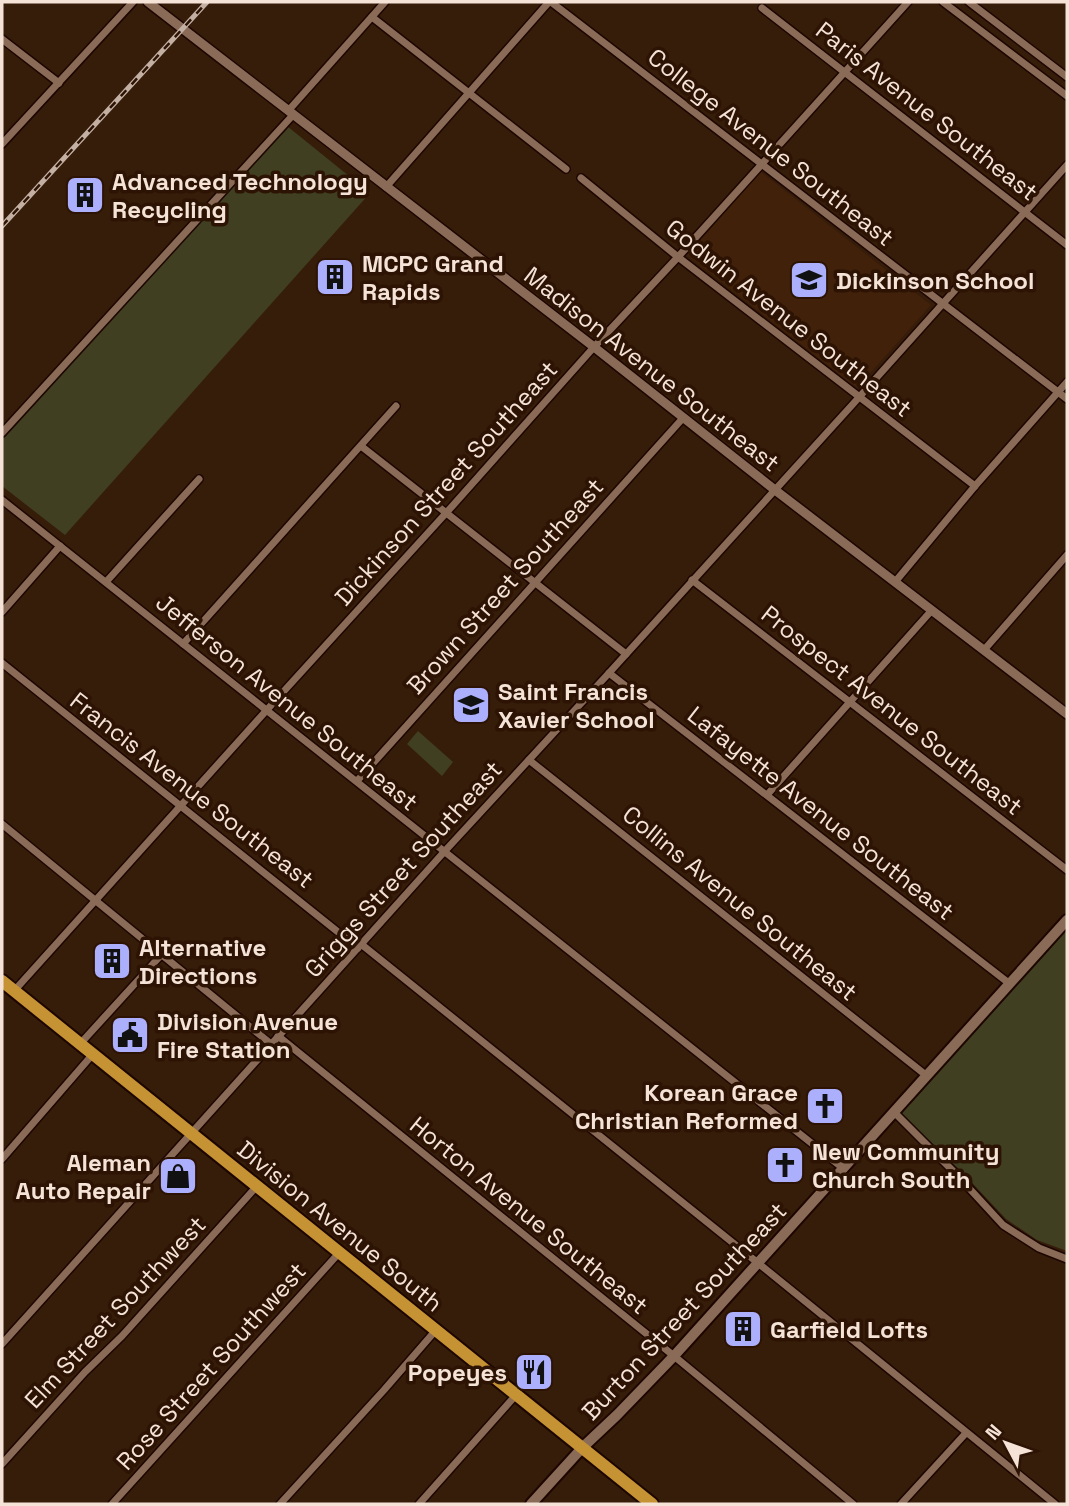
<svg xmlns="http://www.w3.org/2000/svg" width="1069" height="1506" viewBox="0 0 1069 1506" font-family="'Space Grotesk',sans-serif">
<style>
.built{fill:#41210a}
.green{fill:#403f22}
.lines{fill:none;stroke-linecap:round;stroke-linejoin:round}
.minor-casing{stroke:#1d0600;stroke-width:10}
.tertiary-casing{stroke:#1d0600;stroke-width:12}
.secondary-casing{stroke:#1d0600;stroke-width:14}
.primary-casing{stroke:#1d0600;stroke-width:16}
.minor{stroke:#8a6b57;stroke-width:7}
.tertiary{stroke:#8a6b57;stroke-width:9}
.secondary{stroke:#8a6b57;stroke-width:10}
.primary{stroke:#c59234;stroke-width:12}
.rail-casing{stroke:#c4b0a3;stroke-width:5}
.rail{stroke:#2c1303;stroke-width:2.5;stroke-dasharray:8;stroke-linecap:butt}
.labels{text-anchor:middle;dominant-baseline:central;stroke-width:7;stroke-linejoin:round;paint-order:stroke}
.street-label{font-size:24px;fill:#f5e3d8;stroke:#2c1303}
.poi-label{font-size:24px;font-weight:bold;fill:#f5e3d8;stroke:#2c1303;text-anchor:start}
</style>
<rect width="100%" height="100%" fill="#361d0a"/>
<!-- built -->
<path class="built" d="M761,172L931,305L857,388L687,255Z"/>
<!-- green -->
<g class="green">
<path d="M287,126L370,193L65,535L2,486V438Z"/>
<path d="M418,731L453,762L442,776L407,744Z"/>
<path d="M1067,928V1251L1037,1240L1006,1219L959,1169L897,1115Z"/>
</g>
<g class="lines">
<!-- minor casing -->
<g class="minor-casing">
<g id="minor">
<path d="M551,2L1067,399"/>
<path d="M943,2L1067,96"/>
<path d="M969,2L1067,77"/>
<path d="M762,8L1067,245"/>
<path d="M372,17L566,169"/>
<path d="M2,39L59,83"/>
<path d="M288,111L385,2"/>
<path d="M2,144L133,2"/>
<path d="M581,178L678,257L975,486"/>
<path d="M386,187L549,2"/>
<path d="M2,433L293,115"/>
<path d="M361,446L626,654"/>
<path d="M2,500L844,1169"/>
<path d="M692,580L1067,870"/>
<path d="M106,582L199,479"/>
<path d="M895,582L975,486L1067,382"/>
<path d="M2,612L60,546"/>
<path d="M183,644L396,406"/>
<path d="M984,650L1067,555"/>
<path d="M2,663L358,948"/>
<path d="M609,673L1010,984"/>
<path d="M529,760L927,1076"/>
<path d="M357,781L683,418"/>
<path d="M767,795L932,610"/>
<path d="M2,824L271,1044"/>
<path d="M361,944L758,1263L1055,1504"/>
<path d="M14,991L274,702L447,512L594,347L678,257L908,2"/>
<path d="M278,1036L674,1356L853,1504"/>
<path d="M80,1044L162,954"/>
<path d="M895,1113L957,1175L1003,1225L1039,1248L1067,1259"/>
<path d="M2,1159L93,1054"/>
<path d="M2,1344L444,852L609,673L853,404L1067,165"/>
<path d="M2,1464L85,1372L122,1336L257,1186"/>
<path d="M112,1504L339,1253"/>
<path d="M280,1504L384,1390L436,1330"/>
<path d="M419,1504L516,1395"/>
<path d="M901,1504L966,1433"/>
</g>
</g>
<!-- tertiary casing -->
<g class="tertiary-casing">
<path id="tertiary" d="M148,2L594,347L775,490L1067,714"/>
</g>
<!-- secondary casing -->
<g class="secondary-casing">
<path id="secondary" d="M531,1504L582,1448L617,1415L674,1356L1067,920"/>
</g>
<!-- primary casing -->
<g class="primary-casing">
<path id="primary" d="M2,981L652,1504"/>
</g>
<!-- minor -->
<use href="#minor" class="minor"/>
<!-- tertiary -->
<use href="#tertiary" class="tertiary"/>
<!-- secondary -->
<use href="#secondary" class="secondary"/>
<!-- primary -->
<use href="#primary" class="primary"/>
<!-- rail casing -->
<g class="rail-casing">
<path id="rail" d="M2,226L207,2"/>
</g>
<!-- rail -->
<use href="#rail" class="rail"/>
</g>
<!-- icons -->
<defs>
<g id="building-square" transform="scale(2.0125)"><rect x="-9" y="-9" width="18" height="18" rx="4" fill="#acaffb" stroke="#2c1303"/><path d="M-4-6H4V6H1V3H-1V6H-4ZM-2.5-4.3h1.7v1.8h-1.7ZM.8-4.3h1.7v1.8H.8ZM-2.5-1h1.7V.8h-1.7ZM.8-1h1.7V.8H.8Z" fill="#111"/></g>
<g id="school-square" transform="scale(2.0125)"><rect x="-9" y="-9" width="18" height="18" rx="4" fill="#acaffb" stroke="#2c1303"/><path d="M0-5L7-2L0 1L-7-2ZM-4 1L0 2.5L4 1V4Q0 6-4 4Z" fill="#111"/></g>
<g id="civic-square" transform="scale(2.0125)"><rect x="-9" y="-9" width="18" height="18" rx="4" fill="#acaffb" stroke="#2c1303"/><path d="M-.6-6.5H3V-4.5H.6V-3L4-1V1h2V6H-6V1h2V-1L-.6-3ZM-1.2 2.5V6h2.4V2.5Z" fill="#111"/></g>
<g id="church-square" transform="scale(2.0125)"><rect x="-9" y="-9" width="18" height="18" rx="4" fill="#acaffb" stroke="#2c1303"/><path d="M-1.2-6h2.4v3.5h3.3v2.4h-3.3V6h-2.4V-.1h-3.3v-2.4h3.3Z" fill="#111"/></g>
<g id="shop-square" transform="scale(2.0125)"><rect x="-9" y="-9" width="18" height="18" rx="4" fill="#acaffb" stroke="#2c1303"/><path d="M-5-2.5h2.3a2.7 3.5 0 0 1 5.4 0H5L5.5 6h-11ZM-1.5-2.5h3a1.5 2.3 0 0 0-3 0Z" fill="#111"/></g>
<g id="restaurant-square" transform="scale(2.0125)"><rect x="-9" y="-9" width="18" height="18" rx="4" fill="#acaffb" stroke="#2c1303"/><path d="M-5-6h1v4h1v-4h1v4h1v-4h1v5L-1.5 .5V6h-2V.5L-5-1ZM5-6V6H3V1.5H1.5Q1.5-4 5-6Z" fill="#111"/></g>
</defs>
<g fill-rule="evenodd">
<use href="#building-square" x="85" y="195"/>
<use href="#building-square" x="335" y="277"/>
<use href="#school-square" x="809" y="280"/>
<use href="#school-square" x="471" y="705"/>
<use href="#building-square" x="112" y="961"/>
<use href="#civic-square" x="130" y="1035"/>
<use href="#church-square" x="825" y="1106"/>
<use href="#church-square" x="785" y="1165"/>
<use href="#shop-square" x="178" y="1176"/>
<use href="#building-square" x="743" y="1329"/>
<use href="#restaurant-square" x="534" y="1372"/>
</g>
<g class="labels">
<!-- street labels -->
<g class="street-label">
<text transform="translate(927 111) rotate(38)">Paris Avenue Southeast</text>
<text transform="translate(771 147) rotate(38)">College Avenue Southeast</text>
<text transform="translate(789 318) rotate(38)">Godwin Avenue Southeast</text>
<text transform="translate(652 369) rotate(38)">Madison Avenue Southeast</text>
<text transform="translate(446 483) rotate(-48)">Dickinson Street Southeast</text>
<text transform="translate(505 586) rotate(-48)">Brown Street Southeast</text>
<text transform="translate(287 702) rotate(39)">Jefferson Avenue Southeast</text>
<text transform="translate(892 710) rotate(38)">Prospect Avenue Southeast</text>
<text transform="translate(192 790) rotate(38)">Francis Avenue Southeast</text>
<text transform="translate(821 813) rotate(38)">Lafayette Avenue Southeast</text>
<text transform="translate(403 869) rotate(-48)">Griggs Street Southeast</text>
<text transform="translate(740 903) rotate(39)">Collins Avenue Southeast</text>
<text transform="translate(529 1215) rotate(39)">Horton Avenue Southeast</text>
<text transform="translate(340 1226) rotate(39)">Division Avenue South</text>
<text transform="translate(684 1311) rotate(-47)">Burton Street Southeast</text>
<text transform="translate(115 1312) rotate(-47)">Elm Street Southwest</text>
<text transform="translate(211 1366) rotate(-48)">Rose Street Southwest</text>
</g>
<!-- poi labels -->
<g class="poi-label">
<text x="112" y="181">Advanced Technology<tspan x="112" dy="28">Recycling</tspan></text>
<text x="362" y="263">MCPC Grand<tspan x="362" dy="28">Rapids</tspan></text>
<text x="836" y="280">Dickinson School</text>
<text x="498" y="691">Saint Francis<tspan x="498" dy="28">Xavier School</tspan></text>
<text x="139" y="947">Alternative<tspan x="139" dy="28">Directions</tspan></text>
<text x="157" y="1021">Division Avenue<tspan x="157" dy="28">Fire Station</tspan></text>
<text x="798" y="1092" text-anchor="end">Korean Grace<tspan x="798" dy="28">Christian Reformed</tspan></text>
<text x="812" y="1151">New Community<tspan x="812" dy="28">Church South</tspan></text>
<text x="151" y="1162" text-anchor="end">Aleman<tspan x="151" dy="28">Auto Repair</tspan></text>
<text x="770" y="1329">Garfield Lofts</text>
<text x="507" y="1372" text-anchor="end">Popeyes</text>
</g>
</g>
<!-- border -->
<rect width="1069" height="1506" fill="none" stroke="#f5e3d8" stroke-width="7"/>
<!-- north arrow -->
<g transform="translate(1006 1443) rotate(311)" stroke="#2c1303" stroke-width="5" paint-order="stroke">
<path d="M0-5L12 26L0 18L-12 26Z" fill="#f5e3d8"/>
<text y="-10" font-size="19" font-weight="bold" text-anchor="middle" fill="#f5e3d8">N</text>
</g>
</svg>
